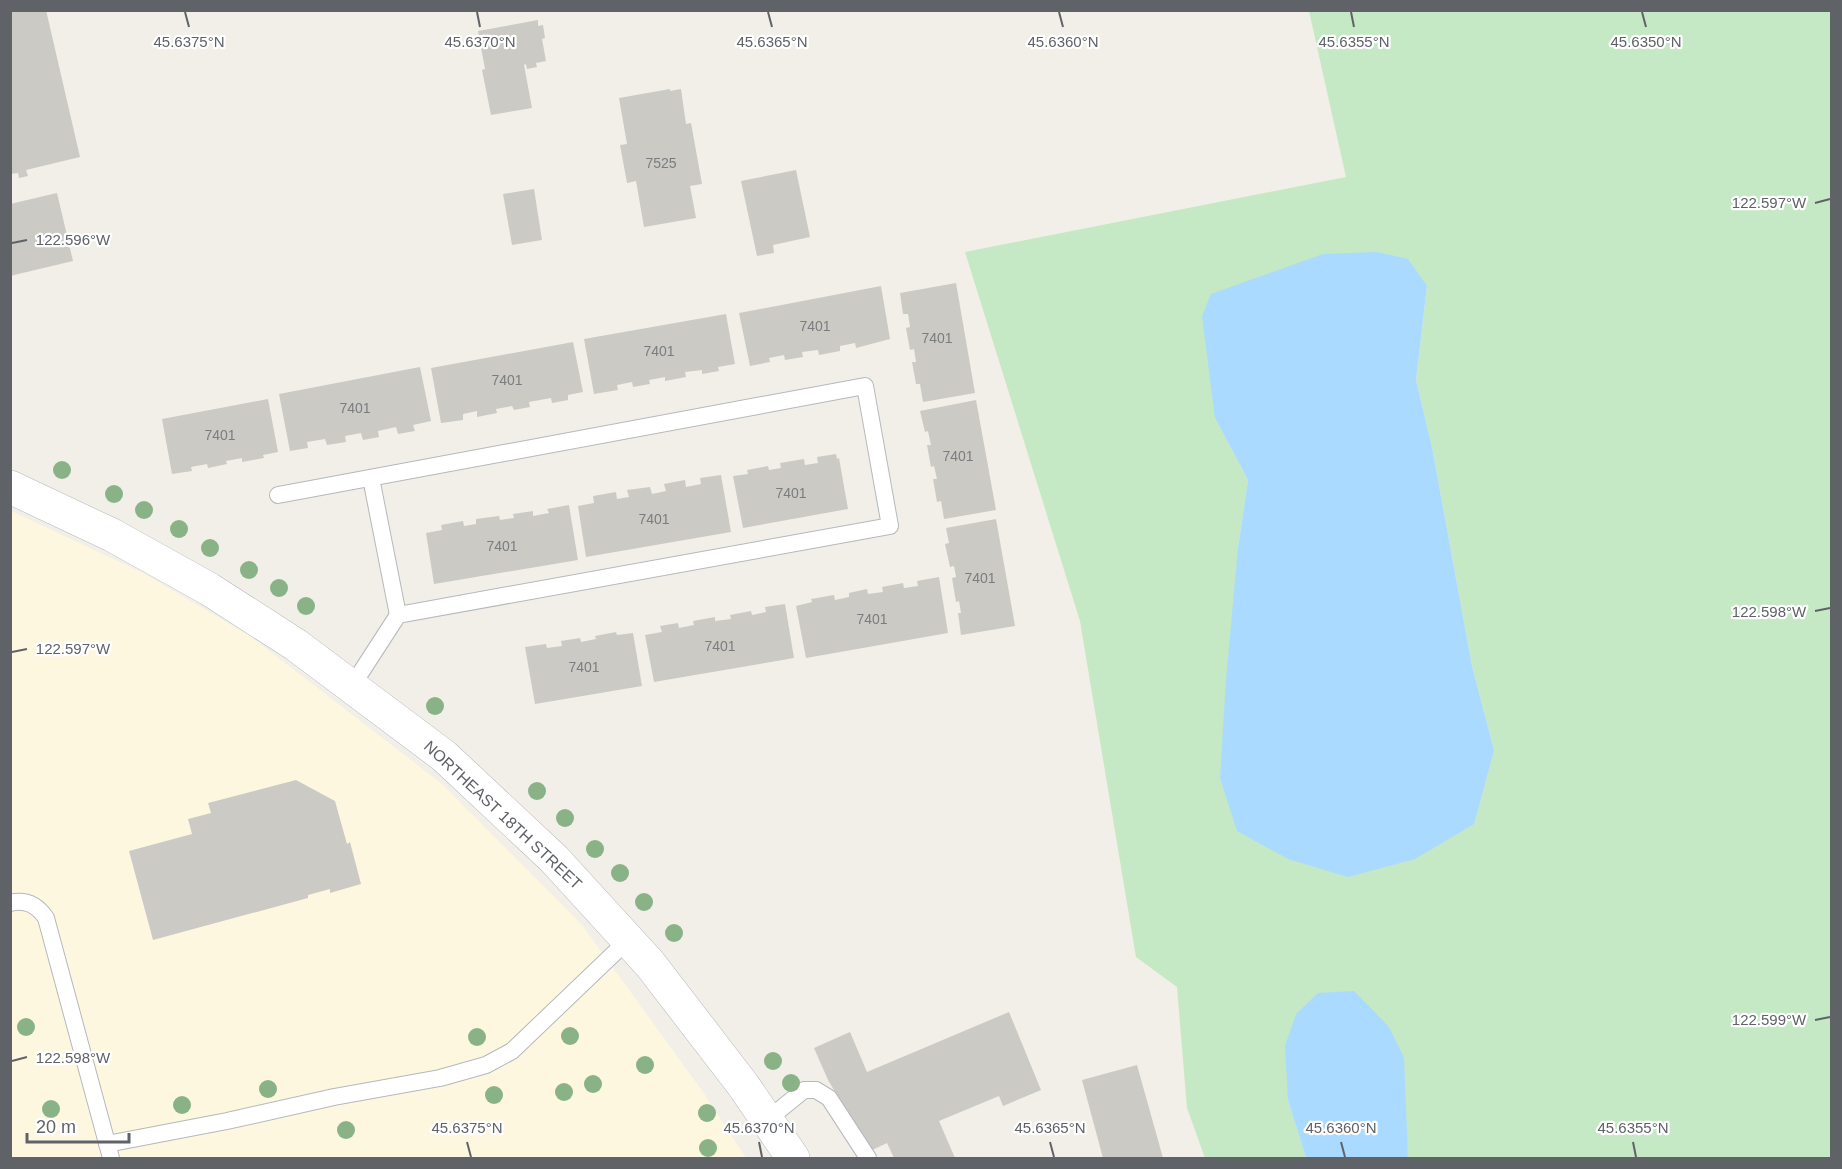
<svg xmlns="http://www.w3.org/2000/svg" width="1842" height="1169" viewBox="0 0 1842 1169" font-family="Arial,sans-serif">
<style>
.commercial{fill:#fef7e0}
.green{fill:#c5e8c5;fill-rule:evenodd}
.water{fill:#aadaff}
.building{fill:#cccac5}
.lines{fill:none;stroke-linecap:round;stroke-linejoin:round}
.service-casing{stroke:#b5b8bc;stroke-width:18}
.tertiary-casing{stroke:#b5b8bc;stroke-width:34}
.service{stroke:#fff;stroke-width:16}
.tertiary{stroke:#fff;stroke-width:33}
.tree{fill:#89b387}
.ticks{fill:none;stroke:#5f6368;stroke-width:2}
.labels{text-anchor:middle;dominant-baseline:central;stroke-width:4.5;stroke-linejoin:round;paint-order:stroke}
.number-label{font-size:14px;fill:#7a7d7f}
.street-label{font-size:16px;fill:#5f6368;stroke:#fff}
.ticks-label{font-size:15px;text-anchor:middle;fill:#5f6368;stroke:#fff;stroke-width:4.5;stroke-linejoin:round;paint-order:stroke}
</style>
<rect width="100%" height="100%" fill="#f1efe8"/>
<!-- commercial -->
<path class="commercial" d="M11,511L143,573L250,636L442,784L582,925L703,1092L746,1158H11Z"/>
<!-- green -->
<path class="green" d="M1309,11H1831V1158H1408L1407,1144L1288,1100L1306,1158H1205L1187,1108L1177,987L1136,957L1080,621L965,252L1346,177ZM1427,286L1416,380L1432,447L1472,666L1494,750L1238,548L1248,480L1215,418Z"/>
<!-- water -->
<g class="water">
<path d="M1377,252L1408,259L1427,286L1416,380L1432,447L1472,666L1494,750L1474,824L1415,859L1348,877L1288,859L1237,831L1220,778L1226,680L1238,548L1248,480L1215,418L1202,316L1211,294L1323,254Z"/>
<path d="M1354,991L1389,1027L1404,1058L1408,1158H1306L1288,1100L1285,1046L1296,1014L1318,993Z"/>
</g>
<!-- building -->
<g class="building">
<path d="M10,10H46L80,157L26,170L28,176L19,178L18,173L10,174Z"/>
<path d="M538,20V26L543,25L545,38L542,39L546,61L536,63L537,67L527,69L526,64L524,65L532,108L491,115L482,70L485,69L478,31Z"/>
<path d="M670,89V91L681,89L686,124L691,123L702,184L690,186L696,218L644,227L636,181L627,183L620,145L627,144L619,98Z"/>
<path d="M796,170L810,237L773,245L774,253L757,256L741,181Z"/>
<path d="M534,189L542,240L512,245L503,194Z"/>
<path d="M57,193L73,261L10,276V204Z"/>
<path d="M956,283L975,393L923,402L920,384H916L912,362H916L914,349L910,350L906,328L910,327L908,314H903L900,293Z"/>
<path d="M881,286L890,339L856,348L855,343L840,346V351L819,355L818,350L802,352L803,357L785,360L784,355L769,358L770,362L750,366L739,313Z"/>
<path d="M726,314L735,364L718,367L719,371L702,374V370L685,372L686,377L665,381V377L649,380L650,384L633,387L632,382L617,385L618,390L594,394L584,339Z"/>
<path d="M573,342L583,392L568,395V400L552,403L551,398L529,402L530,407L514,410L512,406L496,409L497,413L477,417V411L463,414V420L441,423L431,368Z"/>
<path d="M420,367L431,421L413,425L415,431L398,434L396,427L378,431L379,437L363,440L361,433L345,436L346,442L327,445L325,439L307,442L308,448L290,451L279,394Z"/>
<path d="M268,399L278,452L263,455L264,458L242,462V458L226,461L227,464L208,468L207,464L191,467L192,471L172,474L162,419Z"/>
<path d="M976,400L996,510L944,519L941,501L937,502L933,479H937L934,466L931,467L927,445H931L928,431L925,432L920,411Z"/>
<path d="M836,454L837,459L839,458L848,509L743,528L733,476L748,474L747,470L768,466L769,470L781,468L780,463L804,459L805,465L818,463L817,457Z"/>
<path d="M721,475L731,532L586,557L578,506L594,503L593,496L616,492L617,499L629,497L627,490L650,487L652,494L666,491L664,484L685,480L686,487L701,484L700,478Z"/>
<path d="M569,505L578,560L434,584L426,533L442,530L441,525L463,521L464,526L476,524V519L499,516L500,520L514,518L513,514L533,511V516L549,513L547,509Z"/>
<path d="M996,519L1015,626L961,635L958,613H961L959,601L956,602L952,578L956,577L954,566L950,567L945,544L949,543L946,528Z"/>
<path d="M939,577L948,633L806,658L796,606L812,602L811,599L834,595L835,600L849,597V593L867,589L868,594L883,592L882,587L903,583L904,588L918,586L917,581Z"/>
<path d="M785,604L794,658L654,682L645,635L662,632L660,626L678,623L679,628L694,625L693,621L715,617V621L731,619L730,615L751,611L752,615L766,612L765,607Z"/>
<path d="M616,632L617,635L633,633L642,686L535,704L525,647L546,644L547,648L562,646L561,641L580,638L581,642L596,639L595,636Z"/>
<path d="M296,780L335,801L347,844L350,842L361,884L330,893V889L308,895V898L153,940L129,851L192,834L188,819L211,813L208,803Z"/>
<path d="M1009,1012L1041,1090L1003,1106L999,1096L939,1121L955,1158H894L887,1143L870,1151L828,1080L814,1048L850,1032L867,1072Z"/>
<path d="M1137,1065L1163,1158H1103L1082,1080Z"/>
</g>
<g class="lines">
<!-- service casing -->
<g class="service-casing">
<g id="service">
<path d="M371,478L398,615"/>
<path d="M278,495L865,386L890,526L398,615L352,686"/>
<path d="M10,903C26,899 37,905 46,918L111,1158"/>
<path d="M767,1120L804,1090H816L829,1098L868,1158"/>
<path d="M107,1144L227,1121L334,1097L440,1078L486,1065L512,1051L628,940"/>
</g>
</g>
<!-- tertiary casing -->
<g class="tertiary-casing">
<path id="tertiary" d="M10,487L112,535L209,589L296,645L444,756L554,859L650,964L743,1085L793,1158"/>
</g>
<!-- service -->
<use href="#service" class="service"/>
<!-- tertiary -->
<use href="#tertiary" class="tertiary"/>
</g>
<!-- trees -->
<g class="tree">
<circle cx="62" cy="470" r="9"/>
<circle cx="114" cy="494" r="9"/>
<circle cx="144" cy="510" r="9"/>
<circle cx="179" cy="529" r="9"/>
<circle cx="210" cy="548" r="9"/>
<circle cx="249" cy="570" r="9"/>
<circle cx="279" cy="588" r="9"/>
<circle cx="306" cy="606" r="9"/>
<circle cx="435" cy="706" r="9"/>
<circle cx="537" cy="791" r="9"/>
<circle cx="565" cy="818" r="9"/>
<circle cx="595" cy="849" r="9"/>
<circle cx="620" cy="873" r="9"/>
<circle cx="644" cy="902" r="9"/>
<circle cx="674" cy="933" r="9"/>
<circle cx="26" cy="1027" r="9"/>
<circle cx="570" cy="1036" r="9"/>
<circle cx="477" cy="1037" r="9"/>
<circle cx="773" cy="1061" r="9"/>
<circle cx="645" cy="1065" r="9"/>
<circle cx="791" cy="1083" r="9"/>
<circle cx="593" cy="1084" r="9"/>
<circle cx="268" cy="1089" r="9"/>
<circle cx="564" cy="1092" r="9"/>
<circle cx="494" cy="1095" r="9"/>
<circle cx="182" cy="1105" r="9"/>
<circle cx="51" cy="1109" r="9"/>
<circle cx="707" cy="1113" r="9"/>
<circle cx="346" cy="1130" r="9"/>
<circle cx="708" cy="1148" r="9"/>
</g>
<!-- ticks -->
<path class="ticks" d="M185,12L189,27M477,12L480,27M768,12L772,27M1059,12L1063,27M1351,12L1354,27M1642,12L1646,27M1815,203L1830,199M12,243L27,240M1815,611L1830,608M12,652L27,649M1815,1020L1830,1017M12,1061L27,1057M467,1142L471,1157M759,1142L762,1157M1050,1142L1054,1157M1341,1142L1345,1157M1633,1142L1636,1157"/>
<g class="labels">
<!-- number labels -->
<g class="number-label">
<text x="661" y="163">7525</text>
<text x="815" y="326">7401</text>
<text x="937" y="338">7401</text>
<text x="659" y="351">7401</text>
<text x="507" y="380">7401</text>
<text x="355" y="408">7401</text>
<text x="220" y="435">7401</text>
<text x="958" y="456">7401</text>
<text x="791" y="493">7401</text>
<text x="654" y="519">7401</text>
<text x="502" y="546">7401</text>
<text x="980" y="578">7401</text>
<text x="872" y="619">7401</text>
<text x="720" y="646">7401</text>
<text x="584" y="667">7401</text>
</g>
<!-- street labels -->
<g class="street-label">
<text transform="translate(503 815) rotate(43)">NORTHEAST 18TH STREET</text>
</g>
</g>
<g class="ticks-label">
<text x="189" y="47">45.6375°N</text>
<text x="480" y="47">45.6370°N</text>
<text x="772" y="47">45.6365°N</text>
<text x="1063" y="47">45.6360°N</text>
<text x="1354" y="47">45.6355°N</text>
<text x="1646" y="47">45.6350°N</text>
<text x="1769" y="208">122.597°W</text>
<text x="73" y="245">122.596°W</text>
<text x="1769" y="617">122.598°W</text>
<text x="73" y="654">122.597°W</text>
<text x="1769" y="1025">122.599°W</text>
<text x="73" y="1063">122.598°W</text>
<text x="467" y="1133">45.6375°N</text>
<text x="759" y="1133">45.6370°N</text>
<text x="1050" y="1133">45.6365°N</text>
<text x="1341" y="1133">45.6360°N</text>
<text x="1633" y="1133">45.6355°N</text>
</g>
<!-- border -->
<rect width="1842" height="1169" fill="none" stroke="#5f6368" stroke-width="24"/>
<!-- scale -->
<path d="M27 1133v9h102v-9" fill="none" stroke="#5f6368" stroke-width="3"/>
<text x="36" y="1133" font-size="18" fill="#5f6368" stroke="#ffffff" stroke-width="4.5" paint-order="stroke">20 m</text>
</svg>
